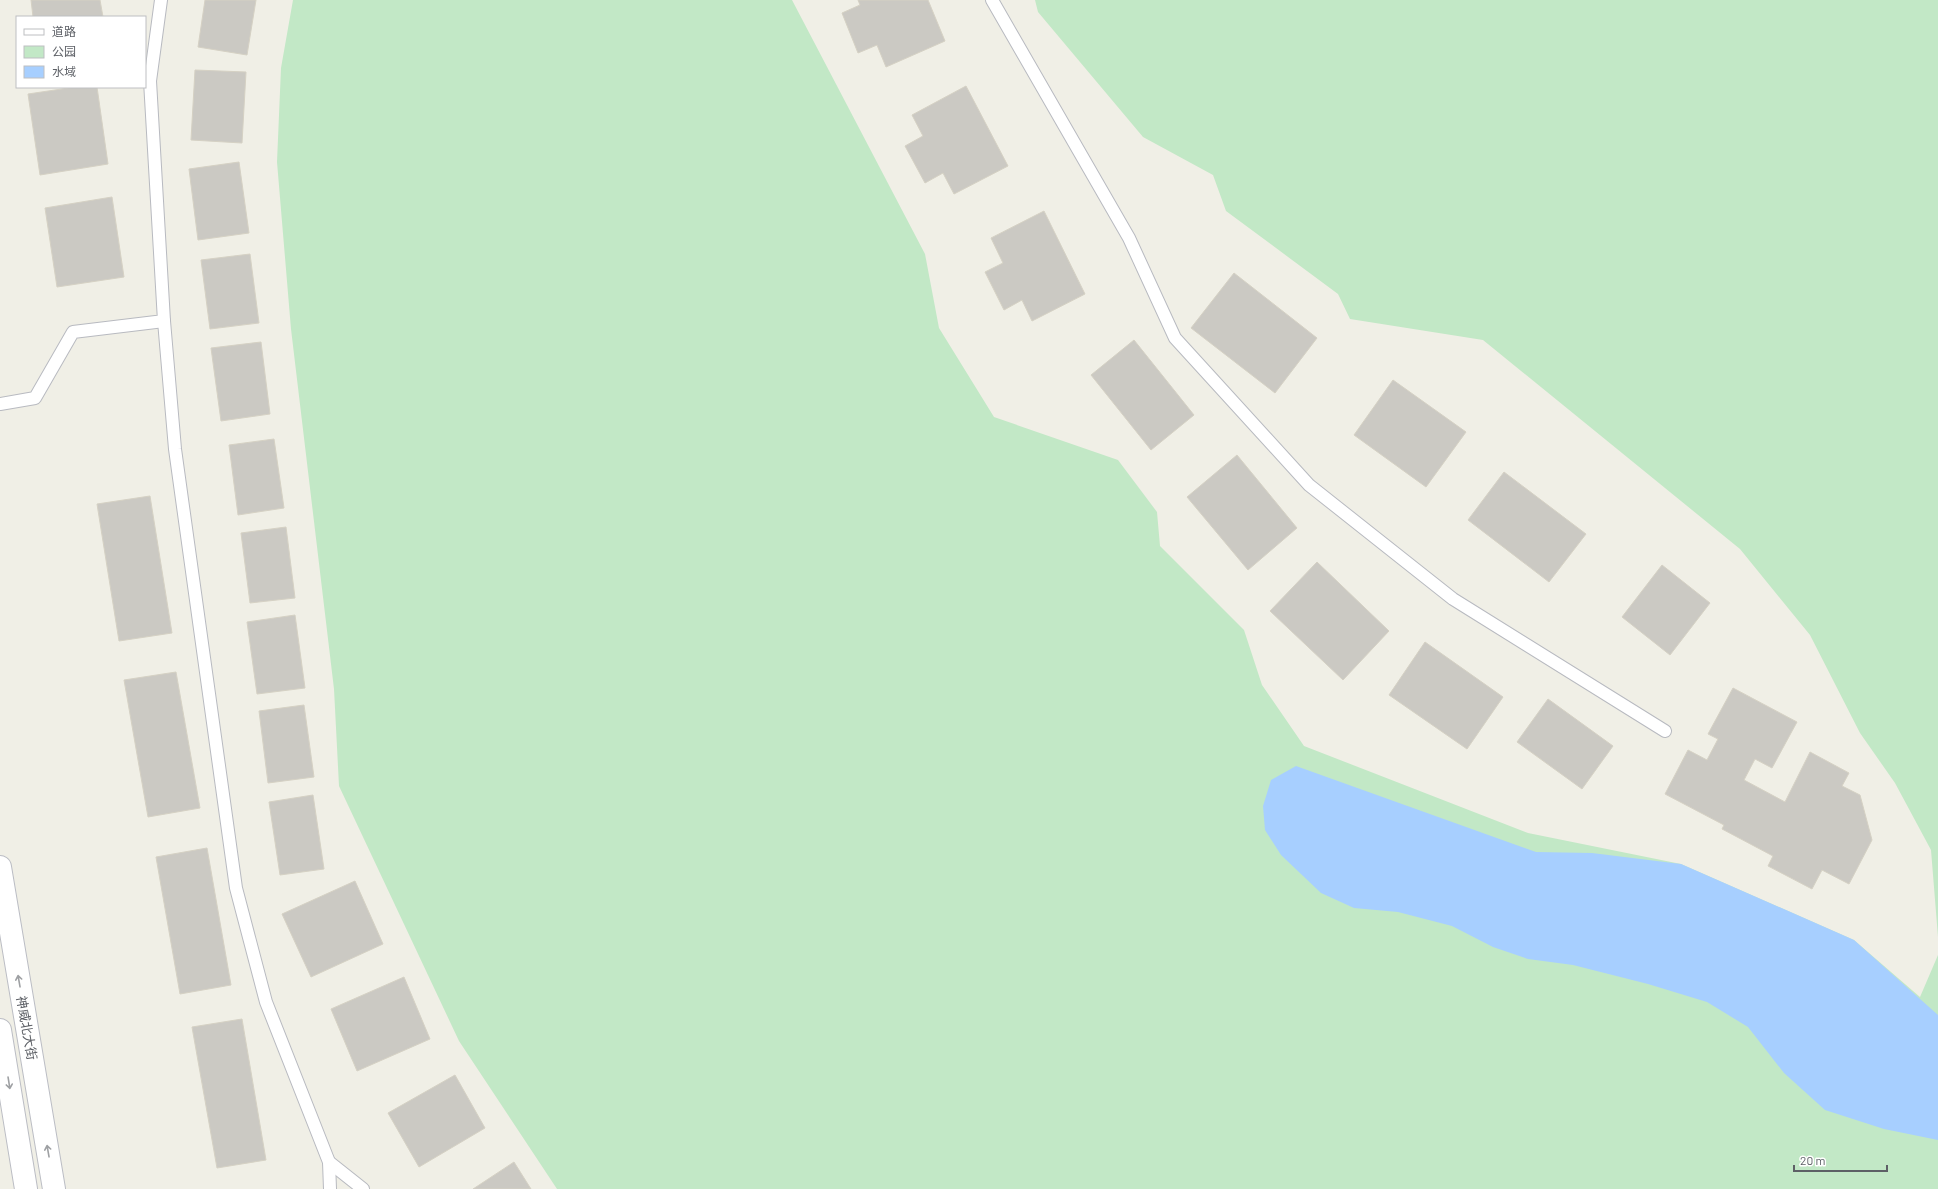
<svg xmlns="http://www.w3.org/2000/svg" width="1938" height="1189" viewBox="0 0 1938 1189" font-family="Barlow,'Noto Sans SC',sans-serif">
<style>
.green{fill:#c2e8c6}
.water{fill:#a7cfff}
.building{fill:#cbc9c3;stroke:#d5d1c4}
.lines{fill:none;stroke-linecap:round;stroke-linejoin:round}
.lane-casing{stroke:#b8bac0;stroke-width:14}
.secondary-casing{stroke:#bbbdc4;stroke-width:24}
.lane{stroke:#fff;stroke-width:12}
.secondary{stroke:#fff;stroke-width:22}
.oneway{stroke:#9ea0a3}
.labels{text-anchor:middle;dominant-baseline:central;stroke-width:3.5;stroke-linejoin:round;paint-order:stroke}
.street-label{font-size:13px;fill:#5d6066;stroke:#fff}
</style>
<rect width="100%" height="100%" fill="#f0efe6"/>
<!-- green -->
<g class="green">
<path d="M293,0H792L925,254L939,328L994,417L1118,460L1157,512L1160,546L1244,630L1262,685L1304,746L1528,833L1681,864L1854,940L1920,997L1938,955V1189H557L459,1041L339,786L334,689L291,329L277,162L281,68Z"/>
<path d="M1035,0H1938V937L1931,850L1895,783L1860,733L1810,635L1740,549L1483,340L1350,319L1338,294L1226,211L1213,175L1143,137L1038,12Z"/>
</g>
<!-- water -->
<path class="water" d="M1296,766L1536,852L1592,853L1681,864L1854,940L1938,1015V1140L1884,1129L1825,1110L1784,1073L1748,1027L1707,1002L1648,984L1573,965L1528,959L1493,947L1452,926L1398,912L1354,908L1321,893L1281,855L1265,830L1263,806L1271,780Z"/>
<!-- building -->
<g class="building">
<path d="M31,0H100L103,17H33Z"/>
<path d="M205,0H256L247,55L198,47Z"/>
<path d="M858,0H928L945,41L886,67L877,45L858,53L842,13L860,5Z"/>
<path d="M195,70L246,72L242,143L191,140Z"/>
<path d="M966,86L1008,166L954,194L943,173L925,183L905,146L923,136L912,115Z"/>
<path d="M75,87H97L108,164L40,175L28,94Z"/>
<path d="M239,162L249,233L198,240L189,169Z"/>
<path d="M112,197L124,277L57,287L45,208Z"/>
<path d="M1044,211L1085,294L1032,321L1022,300L1004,310L985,272L1003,263L991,238Z"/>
<path d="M250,254L259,323L210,329L201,260Z"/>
<path d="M1234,273L1317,338L1275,393L1191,328Z"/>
<path d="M1134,340L1194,415L1151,450L1091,375Z"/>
<path d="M261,342L270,414L221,421L211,348Z"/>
<path d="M1393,380L1466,432L1426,487L1354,435Z"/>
<path d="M274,439L284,508L238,515L229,445Z"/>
<path d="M1237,455L1297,528L1248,570L1187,497Z"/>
<path d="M1504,472L1586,534L1549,582L1468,520Z"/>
<path d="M150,496L172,633L119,641L97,504Z"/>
<path d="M286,527L295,598L250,603L241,533Z"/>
<path d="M1317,562L1389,631L1343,680L1270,611Z"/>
<path d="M1662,565L1710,603L1670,655L1622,617Z"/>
<path d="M295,615L305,688L257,694L247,622Z"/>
<path d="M1425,642L1503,697L1467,749L1389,695Z"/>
<path d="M176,672L200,808L148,817L124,680Z"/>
<path d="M1733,688L1797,722L1772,768L1755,759L1744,780L1785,802L1810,752L1849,773L1842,786L1860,795L1872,840L1849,884L1822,870L1812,889L1768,866L1773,856L1722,829L1724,825L1665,794L1688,750L1707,760L1718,739L1708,734Z"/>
<path d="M1548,699L1613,746L1582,789L1517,742Z"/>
<path d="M304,705L314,777L268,783L259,711Z"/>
<path d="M313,795L324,869L280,875L269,802Z"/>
<path d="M207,848L231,985L180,994L156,857Z"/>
<path d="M355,881L383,944L311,977L282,914Z"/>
<path d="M404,977L430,1039L357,1071L331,1009Z"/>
<path d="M242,1019L266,1160L217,1168L192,1027Z"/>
<path d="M455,1075L485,1128L419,1167L388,1113Z"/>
<path d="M514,1162L531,1189H473Z"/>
</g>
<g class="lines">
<!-- lane casing -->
<g class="lane-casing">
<g id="lane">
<path d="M992,0L1129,238L1175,338L1309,485L1453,599L1665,731"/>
<path d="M164,321L175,449L236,888L266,1002L329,1162L330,1189"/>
<path d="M0,404L35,398L73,332L164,321L150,81L161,0"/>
<path d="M329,1162L363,1189"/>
</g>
</g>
<!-- secondary casing -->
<g class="secondary-casing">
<g id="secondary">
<path d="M0,867L54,1189"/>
<path d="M0,1030L26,1189"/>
</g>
</g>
<!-- lane -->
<use href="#lane" class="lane"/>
<!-- secondary -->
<use href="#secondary" class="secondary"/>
</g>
<!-- one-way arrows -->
<defs><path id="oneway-shaft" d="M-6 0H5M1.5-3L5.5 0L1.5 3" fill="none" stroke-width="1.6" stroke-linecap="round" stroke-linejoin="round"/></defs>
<g class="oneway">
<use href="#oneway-shaft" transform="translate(19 981) rotate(-100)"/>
<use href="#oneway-shaft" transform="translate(9 1083) rotate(81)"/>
<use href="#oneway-shaft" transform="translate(48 1151) rotate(-100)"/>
</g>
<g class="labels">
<!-- street labels -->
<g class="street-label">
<text transform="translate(27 1028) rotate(80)">神威北大街</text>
</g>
</g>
<!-- legend -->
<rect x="16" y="16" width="130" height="72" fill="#ffffff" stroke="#bebfc2"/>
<rect x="24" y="29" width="20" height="6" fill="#ffffff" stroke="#bebfc2"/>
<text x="52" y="36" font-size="12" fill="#5d6066">道路</text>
<rect x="24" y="46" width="20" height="12" fill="#c2e8c6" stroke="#bebfc2"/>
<text x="52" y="56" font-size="12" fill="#5d6066">公园</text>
<rect x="24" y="66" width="20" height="12" fill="#a7cfff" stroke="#bebfc2"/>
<text x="52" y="76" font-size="12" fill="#5d6066">水域</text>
<!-- scale -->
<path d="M1794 1165v6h93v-6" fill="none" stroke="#5d6066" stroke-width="2"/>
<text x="1800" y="1165" font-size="12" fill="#5d6066" stroke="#ffffff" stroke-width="3" paint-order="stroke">20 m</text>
</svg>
